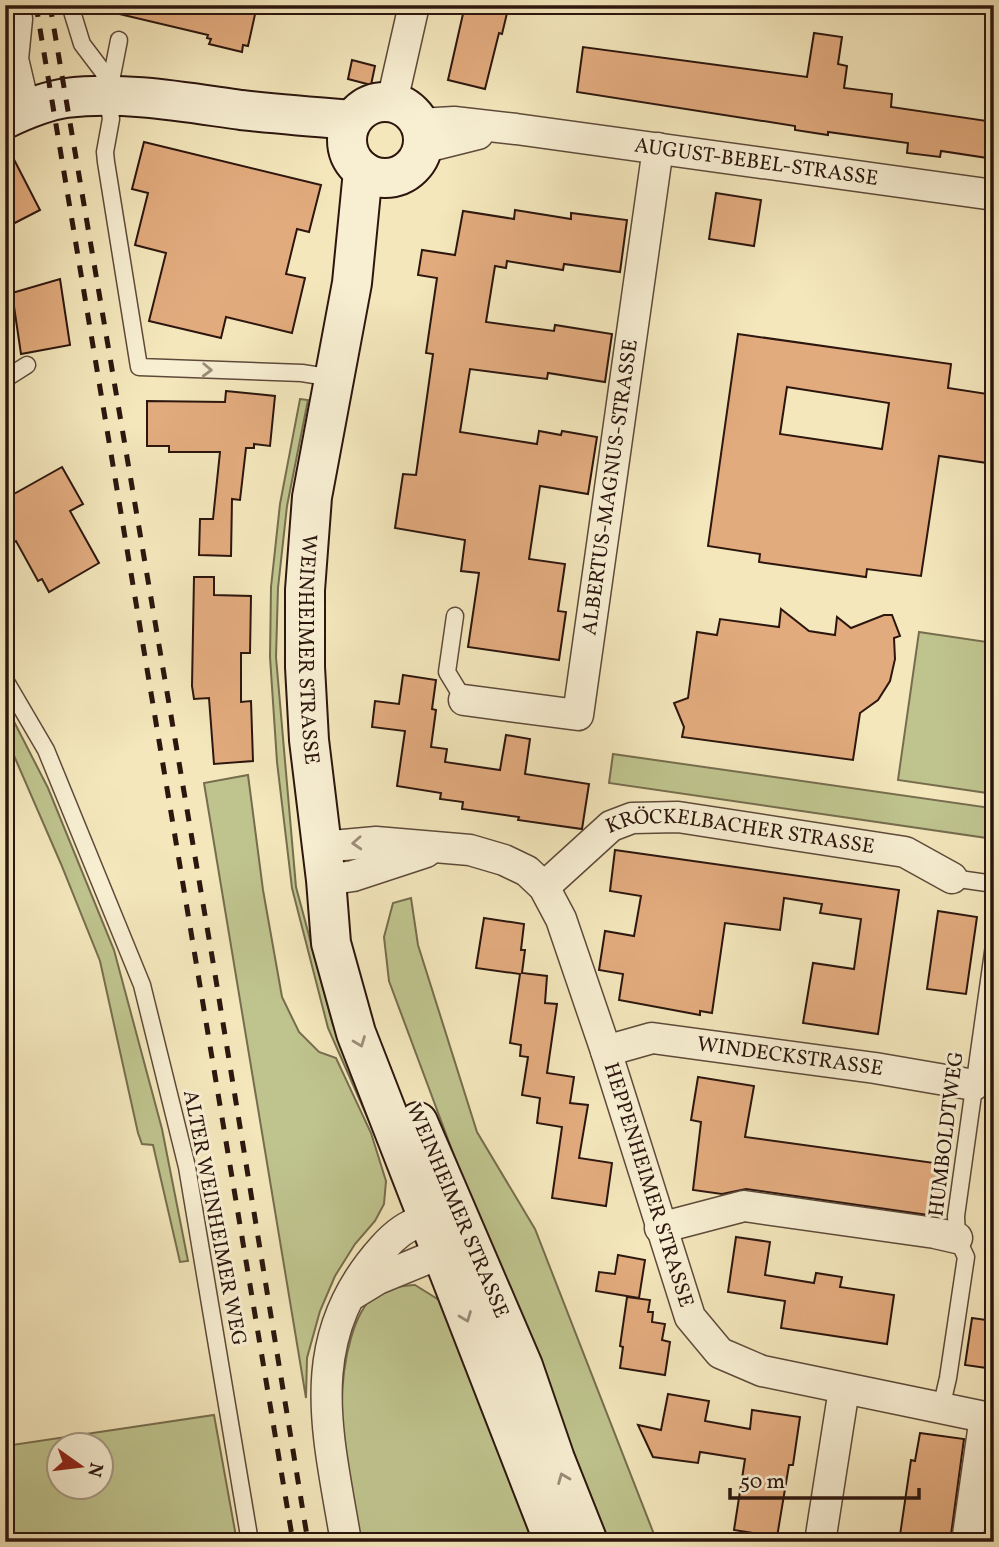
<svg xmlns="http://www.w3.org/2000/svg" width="999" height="1547" viewBox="0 0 999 1547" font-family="Vollkorn,serif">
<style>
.green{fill:#bfc48e;stroke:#766d4e;stroke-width:2;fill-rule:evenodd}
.building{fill:#e2ab7e;stroke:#2c160e;stroke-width:2;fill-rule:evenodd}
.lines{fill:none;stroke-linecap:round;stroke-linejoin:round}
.lane-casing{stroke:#5e4a3a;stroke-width:19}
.street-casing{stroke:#5e4a3a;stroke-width:33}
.secondary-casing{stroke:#2c160e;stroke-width:42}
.lane{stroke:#f8efd3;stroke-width:16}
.street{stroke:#f8efd3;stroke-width:30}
.secondary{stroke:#f8efd3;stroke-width:38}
.rail{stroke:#2c160e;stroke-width:5;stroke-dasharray:12 12;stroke-linecap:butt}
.oneway{stroke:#9c8d7a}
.labels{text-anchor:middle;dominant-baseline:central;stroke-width:6;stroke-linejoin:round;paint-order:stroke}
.street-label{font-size:21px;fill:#2c160e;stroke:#f8efd3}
</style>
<rect width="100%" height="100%" fill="#f4e7bc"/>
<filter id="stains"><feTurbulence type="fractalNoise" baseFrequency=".00286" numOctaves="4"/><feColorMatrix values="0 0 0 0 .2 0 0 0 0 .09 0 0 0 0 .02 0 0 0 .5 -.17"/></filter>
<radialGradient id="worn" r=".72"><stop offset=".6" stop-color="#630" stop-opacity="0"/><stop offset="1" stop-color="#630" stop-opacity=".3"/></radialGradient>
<!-- green -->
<g class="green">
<path d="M300,399L308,400L287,506L278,588L276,657L285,761L296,887L333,1025L374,1127L372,1128L328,1028L292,888L277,762L270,657L271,587L280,504Z"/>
<path d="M919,632L994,643V794L898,780Z"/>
<path d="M5,704L48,788L114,950L162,1129L188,1261L180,1262L153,1145L142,1144L138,1133L100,961L61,864L5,735Z"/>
<path d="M613,754L991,808L987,838L609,783Z"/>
<path d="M248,775L263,890L282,997L299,1032L319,1052L336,1058L371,1133L386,1181L384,1204L375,1221L355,1244L335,1276L320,1311L307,1358L306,1398L204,783Z"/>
<path d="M411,898L418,945L477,1132L535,1229L657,1542H608L481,1228L389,981L384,937L393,903Z"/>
<path d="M415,1285L439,1300L453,1321L539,1542H360C348,1474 331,1407 351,1338C355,1324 361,1307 374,1296C386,1287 401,1286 415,1285Z"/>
<path d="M214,1415L237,1542H5V1446ZM60,1446H102V1488H60Z"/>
</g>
<!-- building -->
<g class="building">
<path d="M116,5H234L256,10L248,46L243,45L242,52L209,44L211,39L207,38L208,35L115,13Z"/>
<path d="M465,5H509L502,34L499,33L485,89L448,80Z"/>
<path d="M814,33L842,37L838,64L847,66L844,88L892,94L891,107L994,122V159L941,151L940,157L907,153L908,143L828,132V135L795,130V126L577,92L583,47L807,77Z"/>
<path d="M352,60L375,66L371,85L348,79Z"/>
<path d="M5,142L40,210L5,228Z"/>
<path d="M144,142L321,185L309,232L297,229L286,274L305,278L292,333L226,317L221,338L149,321L166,253L135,245L148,193L132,189Z"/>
<path d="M716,193L761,200L754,246L709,239Z"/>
<path d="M515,210L571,219V213L627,220L620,272L564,264L563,270L507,261L506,268L495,266L486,322L554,331L555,325L612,334L605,382L548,373L547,379L470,369L460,432L537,444L539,431L561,435L562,431L597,437L588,494L540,486L529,559L565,564L558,611L566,612L559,660L468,647L479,573L461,571L465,540L395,528L403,474L416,475L433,354L426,353L437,278L418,275L422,250L455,255L463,211L514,219Z"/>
<path d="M60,279L70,345L21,354L12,293Z"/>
<path d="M738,334L951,364L948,388L994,395V464L939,456L921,576L867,569L866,577L759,562L760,554L708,546ZM787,387L889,403L882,449L780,434Z"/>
<path d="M226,391L275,396L270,446L254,444V448H246L240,500L232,499L231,556L199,555L200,519H213L220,452H169V446H147V401L225,402Z"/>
<path d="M62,467L83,504L70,511L99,563L49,592L42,579L38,581L16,541L5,547V499Z"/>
<path d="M194,577H214V595L251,596L250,653H241V702L251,701L253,761L214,764L209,698L194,699L192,686Z"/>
<path d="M781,609L809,631L835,635L837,617L851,628L884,615H892L900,636L894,638L895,659L890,681L878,700L860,713L853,760L682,737L684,727L674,703L688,698L697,632L717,635L720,619L779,627Z"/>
<path d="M403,675L436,680L432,709L436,710L431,747L447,749L445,762L500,770L506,735L530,739L525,774L589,784L582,829L518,820L519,817L462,809L463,802L440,799L441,793L397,786L405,731L372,727L375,701L399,704Z"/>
<path d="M615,850L899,890L878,1034L803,1023L813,963L854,969L861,919L820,913L822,904L784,898L780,930L725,923L712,1013L700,1011V1015L619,1000L623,974L599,970L605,931L634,936L641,896L610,891Z"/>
<path d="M938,911L977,917L966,994L927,989Z"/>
<path d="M484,918L524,924L521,950H525L522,973L547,976L545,1003L557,1004L547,1073L574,1077L570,1103L588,1105L579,1158L612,1163L606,1206L552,1198L562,1127L537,1123L540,1098L522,1095L528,1057L520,1056L521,1045L510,1043L520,974L476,968Z"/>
<path d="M698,1077L754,1086L745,1137L949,1165L942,1217L746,1189L722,1194L693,1190L701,1122L691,1120Z"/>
<path d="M736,1237L770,1242L765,1275L814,1283L816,1273L842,1277L840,1287L894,1295L887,1344L781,1328L785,1301L728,1292Z"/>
<path d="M618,1255L645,1260L639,1298L596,1291L599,1272L615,1274Z"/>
<path d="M627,1297L650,1300L648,1312H653L652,1322L665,1324L662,1340L670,1342L665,1375L620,1368L623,1347L620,1346Z"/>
<path d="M972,1318L994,1321V1369L965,1365Z"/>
<path d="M668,1394L709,1401L705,1421L750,1429L752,1410L800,1417L793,1465H789L777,1537L734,1530L745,1459L700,1452L698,1463L653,1457L638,1425L661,1430Z"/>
<path d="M920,1433L964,1439L950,1542H899L911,1460L915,1461Z"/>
</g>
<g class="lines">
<!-- lane casing -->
<g class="lane-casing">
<g id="lane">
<path d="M70,5L82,44L104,73L111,119L105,152L106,162L139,367L302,373L333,378"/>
<path d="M110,86L119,40"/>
<path d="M5,379L27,365"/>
<path d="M455,616L447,672L464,700"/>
<path d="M5,680L46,750L142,985L187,1167L250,1542"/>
<path d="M952,878L994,884"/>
<path d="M941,1408L948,1378L966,1257L957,1238L956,1216L994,945"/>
</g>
</g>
<!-- street casing -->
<g class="street-casing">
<g id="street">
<path d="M14,5L17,19L13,59L25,110"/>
<path d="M392,102L414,5"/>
<path id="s1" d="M419,124L454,122L516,129L994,195"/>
<path d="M422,148L478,134"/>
<path id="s2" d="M464,700L578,715L658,148"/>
<path id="s3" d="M321,847L376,842L470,850L504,860L527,871L544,887L561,919L606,1051L690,1317L720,1353L762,1371L994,1419"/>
<path d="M326,880L353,876L426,852"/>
<path id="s4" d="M544,887L611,826L632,818L678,817L905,852L952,878"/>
<path id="s5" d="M606,1051L652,1038L875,1068L974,1085"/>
<path d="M660,1228L744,1206L935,1233L957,1238"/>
<path d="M346,1542C328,1433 300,1340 383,1248C407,1221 430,1213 463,1226L455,1240L441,1253L378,1279L350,1296"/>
<path d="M820,1542L844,1389"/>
<path d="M967,1542L985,1417"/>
</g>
</g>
<!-- secondary casing -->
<g class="secondary-casing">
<g id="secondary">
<circle cx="385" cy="140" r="38"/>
<path d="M5,119C24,110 45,101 66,98C124,91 183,102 241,110C278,114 315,117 352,120"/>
<path id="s6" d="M363,171L352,283L312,497L305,590V667L309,740L326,880L331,943L356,1033L554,1542"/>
<path d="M418,1122L523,1366L555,1459L588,1542"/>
</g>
</g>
<!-- lane -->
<use href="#lane" class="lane"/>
<!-- street -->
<use href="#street" class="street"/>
<!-- secondary -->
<use href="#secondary" class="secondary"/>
<!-- rail -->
<g class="rail">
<path d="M36,5L293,1542"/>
<path d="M50,5L214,968L308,1542"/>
</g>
</g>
<!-- one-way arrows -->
<defs><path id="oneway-chevron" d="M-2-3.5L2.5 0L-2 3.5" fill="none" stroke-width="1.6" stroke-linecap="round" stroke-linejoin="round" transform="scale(1.75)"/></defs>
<g class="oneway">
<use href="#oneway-chevron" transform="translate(207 370) rotate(2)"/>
<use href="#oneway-chevron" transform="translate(357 843) rotate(177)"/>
<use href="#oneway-chevron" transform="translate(360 1042) rotate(69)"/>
<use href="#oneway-chevron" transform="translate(466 1317) rotate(69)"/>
<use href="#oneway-chevron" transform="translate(563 1478) rotate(-112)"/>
</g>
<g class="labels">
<!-- street labels -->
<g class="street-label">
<text stroke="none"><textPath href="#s1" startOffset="340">AUGUST-BEBEL-STRASSE</textPath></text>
<text stroke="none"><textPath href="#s2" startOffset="345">ALBERTUS-MAGNUS-STRASSE</textPath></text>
<text stroke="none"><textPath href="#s6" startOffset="483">WEINHEIMER STRASSE</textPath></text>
<text stroke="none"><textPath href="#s4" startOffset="222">KRÖCKELBACHER STRASSE</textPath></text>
<text stroke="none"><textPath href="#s5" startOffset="187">WINDECKSTRASSE</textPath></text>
<text transform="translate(947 1134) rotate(-83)">HUMBOLDTWEG</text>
<text stroke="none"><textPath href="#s3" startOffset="550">HEPPENHEIMER STRASSE</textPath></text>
<text transform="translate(457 1211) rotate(67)">WEINHEIMER STRASSE</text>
<text transform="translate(214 1218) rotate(79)">ALTER WEINHEIMER WEG</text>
</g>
</g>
<!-- margin -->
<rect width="999" height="1547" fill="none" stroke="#f4e7bc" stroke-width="28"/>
<rect x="7" y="7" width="985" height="1533" fill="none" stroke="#2c160e" stroke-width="3.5"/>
<rect x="14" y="14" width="971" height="1519" fill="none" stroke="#2c160e" stroke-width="2"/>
<!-- north arrow -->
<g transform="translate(80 1466) rotate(104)"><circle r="33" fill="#f8efd3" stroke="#a69884" stroke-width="2"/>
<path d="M0-5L12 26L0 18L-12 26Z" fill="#8f2418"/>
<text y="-10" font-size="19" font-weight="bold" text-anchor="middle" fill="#2c160e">N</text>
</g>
<!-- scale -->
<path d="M730 1488v10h189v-10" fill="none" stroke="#2c160e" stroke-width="3.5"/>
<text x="740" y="1488" font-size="21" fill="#2c160e" stroke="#f8efd3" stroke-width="5" paint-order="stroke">50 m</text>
<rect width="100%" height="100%" filter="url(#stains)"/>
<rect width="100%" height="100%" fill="url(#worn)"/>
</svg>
